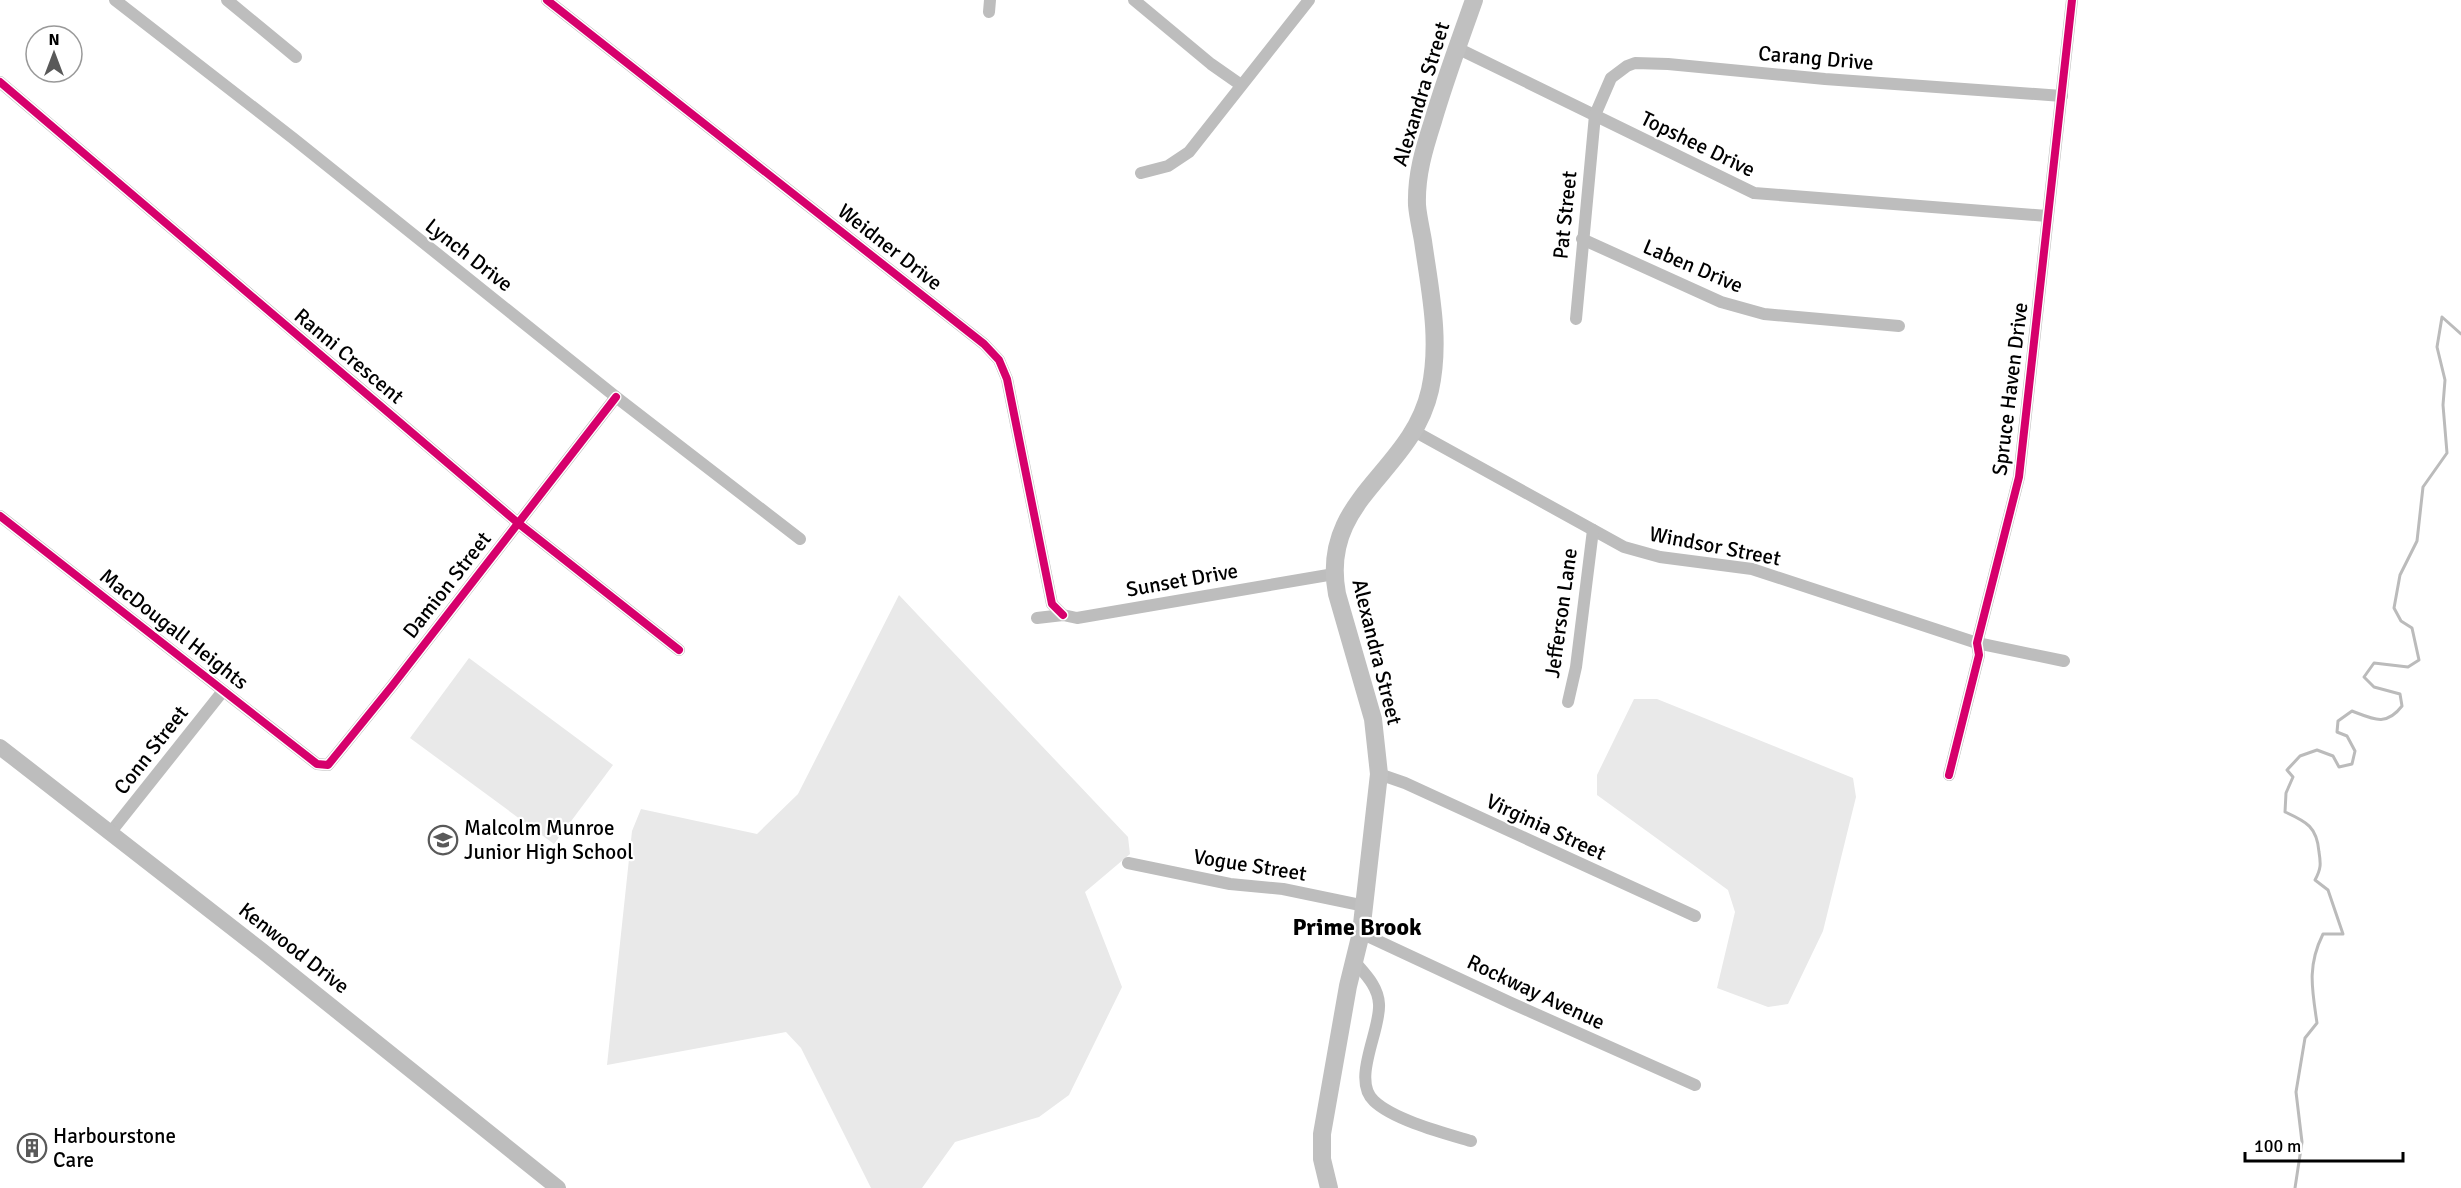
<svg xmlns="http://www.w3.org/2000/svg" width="2461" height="1188" viewBox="0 0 2461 1188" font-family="Signika,sans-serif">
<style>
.green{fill:#e9e9e9}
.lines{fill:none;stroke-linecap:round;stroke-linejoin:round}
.stream{stroke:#bbb;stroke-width:3}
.minor{stroke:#bdbdbd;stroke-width:12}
.tertiary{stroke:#bdbdbd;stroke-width:16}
.secondary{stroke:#c0c0c0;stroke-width:18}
.cycleway-casing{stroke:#fff;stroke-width:11}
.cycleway{stroke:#d6006c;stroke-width:8}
.labels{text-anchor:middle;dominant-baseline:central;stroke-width:4.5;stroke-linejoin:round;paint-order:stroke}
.street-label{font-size:21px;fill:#000;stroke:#fff}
.poi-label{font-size:21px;fill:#000;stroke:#fff;text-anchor:start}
.quarter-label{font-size:24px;font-weight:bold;fill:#000;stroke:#fff}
</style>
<rect width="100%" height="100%" fill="#fff"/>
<!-- green -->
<g class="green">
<path d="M899,595L1128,837L1130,854L1085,892L1122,987L1069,1095L1039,1117L955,1142L922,1188H871L801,1048L786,1032L607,1065L632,831L641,809L757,834L798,794Z"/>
<path d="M469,658L613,765L554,844L410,738Z"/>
<path d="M1634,699H1657L1853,778L1856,797L1823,931L1788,1004L1768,1007L1717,988L1735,912L1728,890L1597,795V775Z"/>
</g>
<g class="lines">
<!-- stream -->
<path class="stream" d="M2295,1188L2302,1142L2296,1092L2305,1038L2317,1023C2312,989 2307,966 2323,934H2343L2328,890L2315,880C2321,869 2321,864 2319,852C2317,827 2307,822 2285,812L2286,793L2293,777L2287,770L2300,756L2317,750L2333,756L2339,767L2352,764L2355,751L2347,736L2337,732L2338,721L2352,711C2373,719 2386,727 2402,706L2400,694L2374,687L2364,677L2374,663L2408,667L2419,660L2412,628L2401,621L2394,608L2400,575L2417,541L2423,487L2447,453L2443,405L2445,380L2437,347L2442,317L2461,334"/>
<!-- minor -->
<g class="minor">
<path d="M115,0L294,139L616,397L800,539"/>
<path d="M227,0L296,57"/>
<path d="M547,0L984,344L999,360L1007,379L1052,604L1063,615"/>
<path d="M1134,0L1211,64L1241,85"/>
<path d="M989,12L990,0"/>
<path d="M1457,48L1754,193L2047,216"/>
<path d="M0,82L518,523L679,650"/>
<path d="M1141,173L1168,166L1189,152L1309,0"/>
<path d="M1582,239L1721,302L1764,314L1899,326"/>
<path d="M1576,319L1595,115L1611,78L1627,66L1635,63L1668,64L1825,79L2062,96"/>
<path d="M1414,431L1624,547L1660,557L1752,569L1977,643L2064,661"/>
<path d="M0,516L317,764L328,765L392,686L616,397"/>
<path d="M1037,618L1063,615L1077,618L1334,574"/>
<path d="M1568,702L1576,667L1593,530"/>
<path d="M1379,774L1405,783L1695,916"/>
<path d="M1949,775L1979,655L1977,643L2019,477L2072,0"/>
<path d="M110,833L223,691"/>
<path d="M1128,863L1230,884L1283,889L1365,906"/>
<path d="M1361,933L1511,1003L1695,1085"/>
<path d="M1354,961C1365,974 1378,986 1379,1004C1381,1030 1351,1080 1374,1101C1394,1120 1444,1133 1471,1141"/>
</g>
<!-- tertiary -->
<path class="tertiary" d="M0,747L261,950L558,1188"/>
<!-- secondary -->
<path class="secondary" d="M1329,1188L1322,1159V1134L1348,986L1361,933L1379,774L1373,719L1337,594C1319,498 1411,474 1430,390C1441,340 1430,291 1423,241C1421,229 1418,217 1417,205C1416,175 1424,149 1433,121C1445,80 1460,40 1474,0"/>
<!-- cycleway casing -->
<g class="cycleway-casing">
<g id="cycleway">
<path d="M547,0L984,344L999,360L1007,379L1052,604L1063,615"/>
<path d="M0,82L518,523L679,650"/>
<path d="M0,516L317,764L328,765L392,686L616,397"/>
<path d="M1949,775L1979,655L1977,643L2019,477L2072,0"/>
</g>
</g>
<!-- cycleway -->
<use href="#cycleway" class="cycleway"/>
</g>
<!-- icons -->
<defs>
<g id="school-ring" transform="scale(1.5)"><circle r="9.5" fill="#fff" stroke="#595959" stroke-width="1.5"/><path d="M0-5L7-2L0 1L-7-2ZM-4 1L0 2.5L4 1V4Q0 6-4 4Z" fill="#595959"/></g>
<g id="building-ring" transform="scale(1.5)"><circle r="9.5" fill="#fff" stroke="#595959" stroke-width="1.5"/><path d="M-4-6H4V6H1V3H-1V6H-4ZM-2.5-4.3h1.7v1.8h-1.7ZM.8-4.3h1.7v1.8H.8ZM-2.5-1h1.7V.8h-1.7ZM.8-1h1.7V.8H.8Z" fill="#595959"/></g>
</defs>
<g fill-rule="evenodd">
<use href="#school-ring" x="443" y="840"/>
<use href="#building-ring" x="32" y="1148"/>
</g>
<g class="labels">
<!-- street labels -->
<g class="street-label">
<text transform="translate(1816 58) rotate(5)">Carang Drive</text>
<text transform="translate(1421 94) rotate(-73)">Alexandra Street</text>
<text transform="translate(1698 144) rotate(26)">Topshee Drive</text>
<text transform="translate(1565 215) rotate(-84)">Pat Street</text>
<text transform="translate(890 247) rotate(38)">Weidner Drive</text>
<text transform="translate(469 255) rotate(38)">Lynch Drive</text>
<text transform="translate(1693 266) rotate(23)">Laben Drive</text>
<text transform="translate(349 356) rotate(40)">Ranni Crescent</text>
<text transform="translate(2010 389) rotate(-83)">Spruce Haven Drive</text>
<text transform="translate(1715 546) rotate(11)">Windsor Street</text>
<text transform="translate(1182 580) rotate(-10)">Sunset Drive</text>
<text transform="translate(447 585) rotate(-52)">Damion Street</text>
<text transform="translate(1561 613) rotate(-82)">Jefferson Lane</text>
<text transform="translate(174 629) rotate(38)">MacDougall Heights</text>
<text transform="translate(1377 652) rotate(76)">Alexandra Street</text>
<text transform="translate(151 750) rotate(-52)">Conn Street</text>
<text transform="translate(1546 827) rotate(25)">Virginia Street</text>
<text transform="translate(1250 865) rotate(9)">Vogue Street</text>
<text transform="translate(294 948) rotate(38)">Kenwood Drive</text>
<text transform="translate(1536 992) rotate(25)">Rockway Avenue</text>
</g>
<!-- poi labels -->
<g class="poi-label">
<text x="464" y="828">Malcolm Munroe<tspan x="464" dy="24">Junior High School</tspan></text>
<text x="53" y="1136">Harbourstone<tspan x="53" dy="24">Care</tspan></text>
</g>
<!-- quarter labels -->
<g class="quarter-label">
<text x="1357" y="927">Prime Brook</text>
</g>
</g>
<!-- north arrow -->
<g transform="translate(54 54)"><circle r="28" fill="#ffffff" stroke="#999999" stroke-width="1.5"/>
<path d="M0-4.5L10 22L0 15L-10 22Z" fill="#595959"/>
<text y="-9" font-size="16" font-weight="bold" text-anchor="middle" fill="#000000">N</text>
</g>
<!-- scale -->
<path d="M2245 1152v9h158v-9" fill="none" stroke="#000000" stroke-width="3"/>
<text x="2254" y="1152" font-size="18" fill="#000000" stroke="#ffffff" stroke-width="4.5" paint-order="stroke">100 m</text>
</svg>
